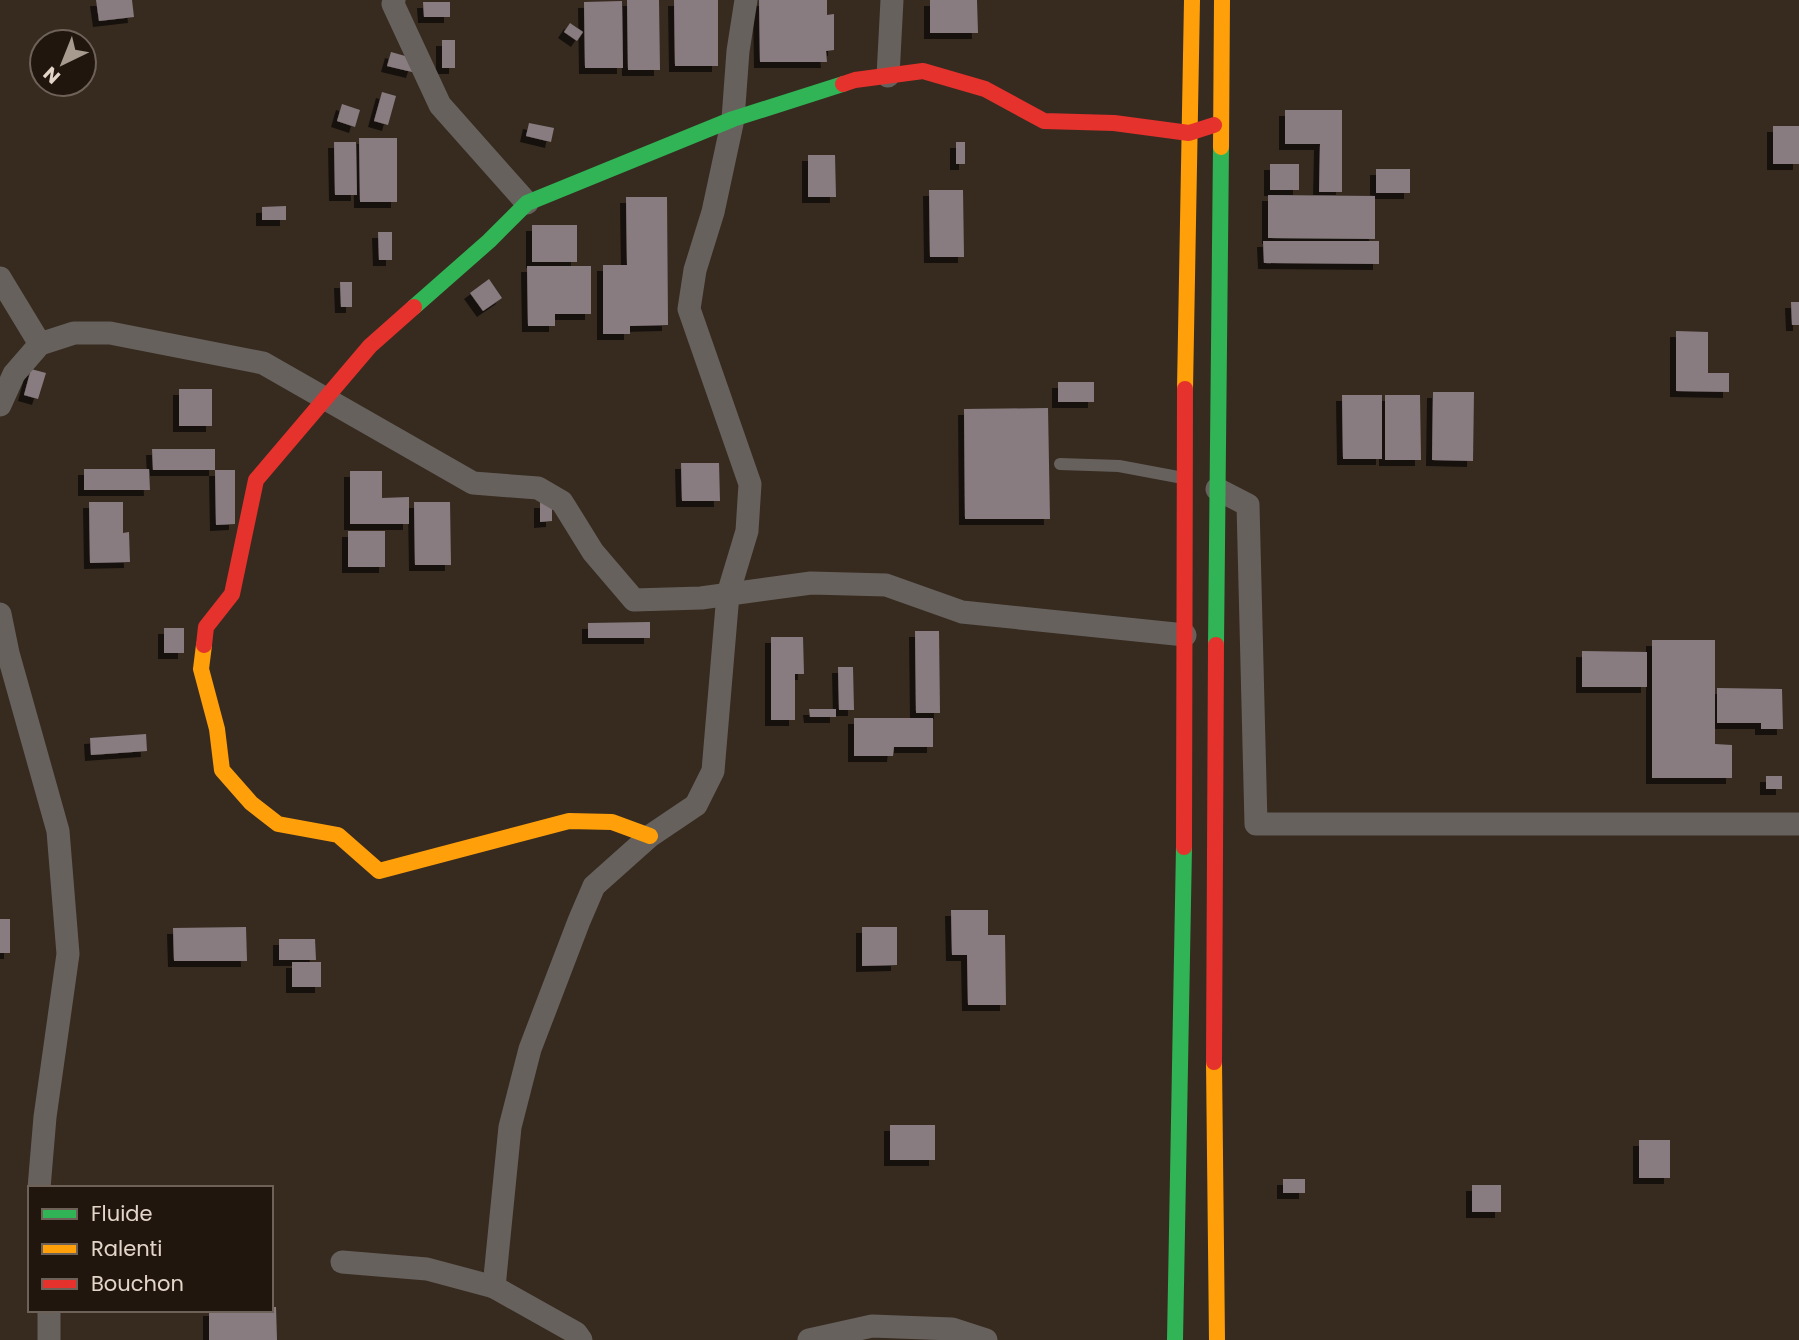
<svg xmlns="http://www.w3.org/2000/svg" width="1799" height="1340" viewBox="0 0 1799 1340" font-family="Poppins,sans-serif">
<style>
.building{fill:#887c81;filter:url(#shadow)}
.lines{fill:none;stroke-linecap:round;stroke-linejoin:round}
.lane{stroke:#67615d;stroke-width:12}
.street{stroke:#67615d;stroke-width:23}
.fast{stroke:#30b455;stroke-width:16}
.slow{stroke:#ff9f0a;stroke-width:16}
.jam{stroke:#e5322d;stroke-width:16}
</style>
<defs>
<filter id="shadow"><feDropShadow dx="-6" dy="6" stdDeviation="0" flood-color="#0009"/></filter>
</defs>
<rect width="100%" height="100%" fill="#372b20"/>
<!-- building -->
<g class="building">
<path d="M96,0H132L134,17L99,21Z"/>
<path d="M627,0H659L660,70H628Z"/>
<path d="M674,0H718V66H675Z"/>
<path d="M759,0H827V15L834,14V50L826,51L827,62H760Z"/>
<path d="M930,0H977L978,33H930Z"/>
<path d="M622,1L623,68H585L584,2Z"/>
<path d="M423,2H450V17H424Z"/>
<path d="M570,23L583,32L577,41L564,32Z"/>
<rect x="442" y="40" width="13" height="28"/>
<path d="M391,52L416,59L412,72L387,66Z"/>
<path d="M382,92L396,96L388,125L374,121Z"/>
<path d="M342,104L360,110L355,127L337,121Z"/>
<path d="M1285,110H1342V192H1319L1320,144H1285Z"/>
<path d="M529,123L554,128L551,142L526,136Z"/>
<rect x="1773" y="126" width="26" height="38"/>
<path d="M359,138H397V202H360Z"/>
<path d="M334,142H356L357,195H335Z"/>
<rect x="956" y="142" width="9" height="22"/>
<path d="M808,155H835L836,197H808Z"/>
<rect x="1270" y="164" width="29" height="26"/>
<rect x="1376" y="169" width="34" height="24"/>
<path d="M929,190H963L964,257H930Z"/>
<path d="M1268,195L1375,196V239L1268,238Z"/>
<path d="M626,197H667L668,325L630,326V334H603V265H627Z"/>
<path d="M286,206V220H262V207Z"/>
<rect x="532" y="225" width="45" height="37"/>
<path d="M378,232H392V260H379Z"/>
<path d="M1263,241H1379V264L1264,263Z"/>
<path d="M527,266H591V314H555V326H528Z"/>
<path d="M489,279L502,298L483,311L470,293Z"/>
<path d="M340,282H352V307H341Z"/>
<path d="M1791,302H1799V325H1792Z"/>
<path d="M1676,331L1708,332V373H1729V392L1676,391Z"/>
<path d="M31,369L46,373L38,399L24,395Z"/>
<rect x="1058" y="382" width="36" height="20"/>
<rect x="179" y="389" width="33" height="37"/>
<path d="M1433,392H1474L1473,461L1432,460Z"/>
<path d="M1342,395H1382V459H1343Z"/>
<path d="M1385,395H1420L1421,460H1385Z"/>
<path d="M1048,408L1050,519H965L964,409Z"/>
<path d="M152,449H215V470H153Z"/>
<path d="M681,463H719L720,501H682Z"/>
<path d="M84,469H149L150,490H84Z"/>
<path d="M215,470H235V524L216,525Z"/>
<path d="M350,471H382V498L409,497V524H350Z"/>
<path d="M89,502H123V533L129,532L130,562L90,563Z"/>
<path d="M414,502H450L451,565H415Z"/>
<path d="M540,502H552V521L540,522Z"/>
<rect x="348" y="531" width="37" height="36"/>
<path d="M650,622V638H588V623Z"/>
<rect x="164" y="628" width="20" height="25"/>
<path d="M915,631H939L940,713H916Z"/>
<path d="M771,637H803L804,674H795V720H771Z"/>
<path d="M1652,640H1715V744L1732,745V778H1652Z"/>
<path d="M1582,651L1647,652V687H1582Z"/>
<path d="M838,667H853L854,710H839Z"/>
<path d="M1717,688L1782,689L1783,729H1761V723H1717Z"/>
<path d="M809,709H836V717H810Z"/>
<path d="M854,718H933V747H894L893,756H854Z"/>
<path d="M146,734L147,751L91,755L90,738Z"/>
<rect x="1766" y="776" width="16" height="13"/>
<path d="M951,910H988V935H1005L1006,1005H968L967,955H952Z"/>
<rect x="0" y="919" width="10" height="34"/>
<path d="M246,927L247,961H174L173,928Z"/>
<path d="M862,927H897V965L862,966Z"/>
<path d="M279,939H315L316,960H279Z"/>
<rect x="292" y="962" width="29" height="25"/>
<rect x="890" y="1125" width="45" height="35"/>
<rect x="1639" y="1140" width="31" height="38"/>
<rect x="1283" y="1179" width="22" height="14"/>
<rect x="1472" y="1185" width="29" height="27"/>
<path d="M271,1307H276L277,1340H209V1310H271Z"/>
</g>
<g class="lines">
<!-- lane -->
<path class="lane" d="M1060,464L1119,466L1183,478"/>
<!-- street -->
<g class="street">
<path d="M394,0L393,4L440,105L527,203"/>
<path d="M888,76L892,0"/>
<path d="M0,278L40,344"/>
<path d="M0,405L14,374L40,344L74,333H110L263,363L473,483L538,488L562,502L593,552L634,600L701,598L811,583L886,585L962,612L1185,635"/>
<path d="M1217,489L1248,505L1256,824H1799"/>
<path d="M0,614L8,653L58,831L68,954L45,1117L39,1188"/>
<path d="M342,1262L427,1269L494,1287L576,1333L581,1340"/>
<path d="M494,1287L510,1127L530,1049L579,921L594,886L650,836L696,805L713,771L728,594L747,531L750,484L689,309L695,270L713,212L733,119L738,51L746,0"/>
<path d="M49,1310V1340"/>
<path d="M809,1340L872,1326L952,1329L986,1340"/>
</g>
<!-- fast -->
<g class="fast">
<path d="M414,307L489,241L527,203L733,119L843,84"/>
<path d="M1216,645L1221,147"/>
<path d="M1175,1340L1184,847"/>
</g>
<!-- slow -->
<g class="slow">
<path d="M1221,147L1222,0"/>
<path d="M1185,389L1192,0"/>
<path d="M204,645L201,669L217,729L222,770L251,803L278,824L338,835L379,871L569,821L612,822L650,836"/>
<path d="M1214,1062L1217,1340"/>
</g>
<!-- jam -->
<g class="jam">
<path d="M843,84L855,80L923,71L985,89L1044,121L1114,123L1189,133L1214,125"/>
<path d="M204,645L206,627L232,594L256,480L370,346L414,307"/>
<path d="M1184,847L1185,389"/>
<path d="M1214,1062L1216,645"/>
</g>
</g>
<!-- legend -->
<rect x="28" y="1186" width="245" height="126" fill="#20160d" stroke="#6e6258" stroke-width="2"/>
<rect x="42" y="1209" width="35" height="10" fill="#30b455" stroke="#6e6258" stroke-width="2"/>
<text x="91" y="1221" font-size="21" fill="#e4d5c9">Fluide</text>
<rect x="42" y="1244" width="35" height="10" fill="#ff9f0a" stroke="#6e6258" stroke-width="2"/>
<text x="91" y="1256" font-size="21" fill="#e4d5c9">Ralenti</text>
<rect x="42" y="1279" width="35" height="10" fill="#e5322d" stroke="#6e6258" stroke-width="2"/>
<text x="91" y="1291" font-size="21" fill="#e4d5c9">Bouchon</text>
<!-- north arrow -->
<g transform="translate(63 63) rotate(223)"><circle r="33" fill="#20160d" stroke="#6e6258" stroke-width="2"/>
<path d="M0-5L12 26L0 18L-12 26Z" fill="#a79a8e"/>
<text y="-10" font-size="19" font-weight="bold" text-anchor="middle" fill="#e4d5c9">N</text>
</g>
</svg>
